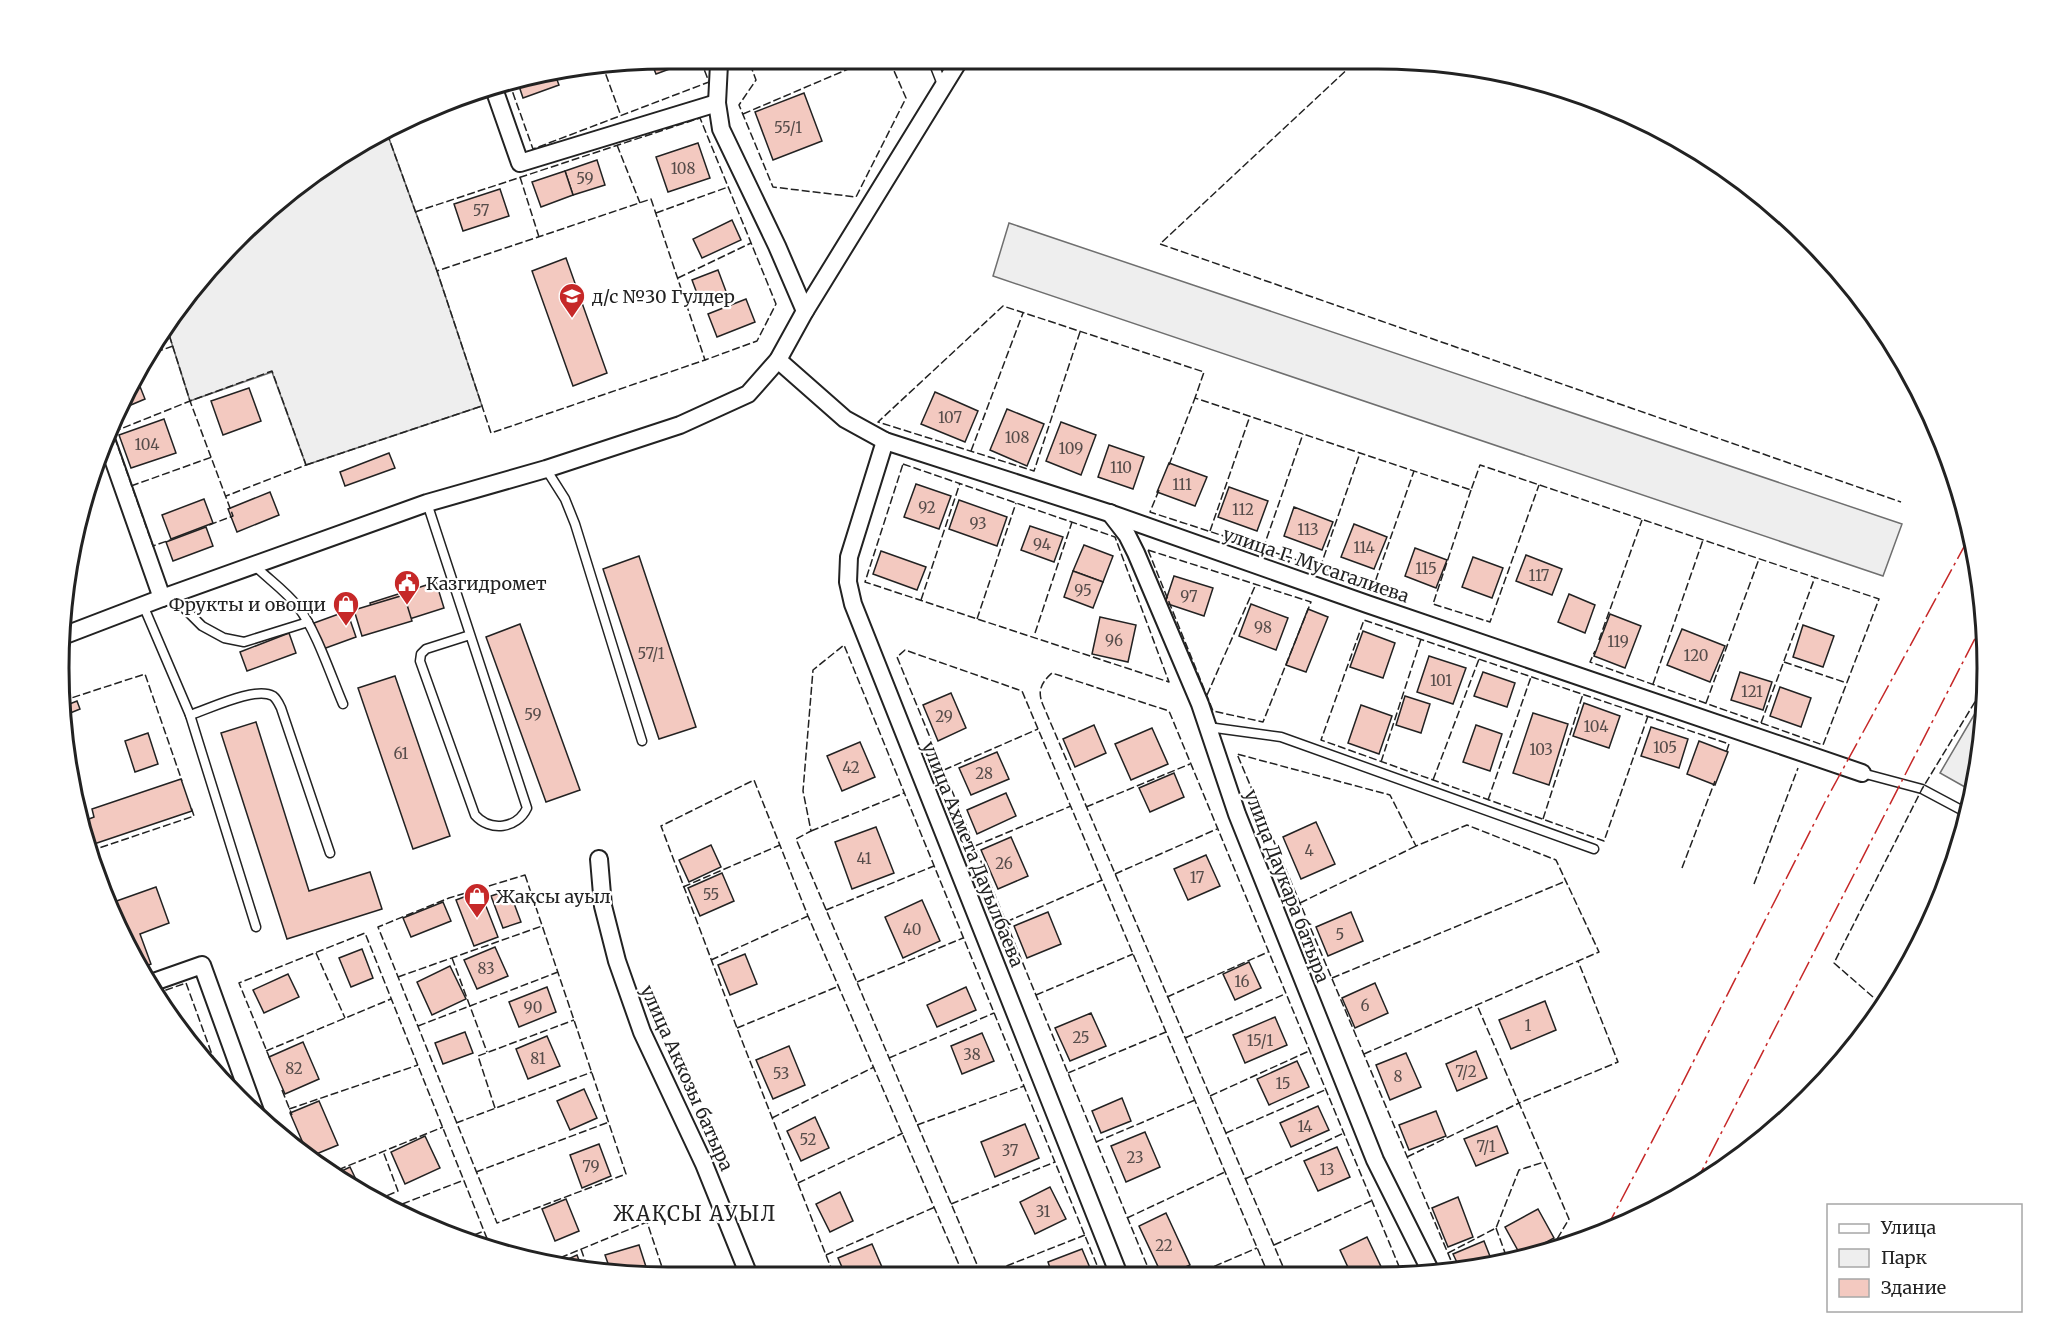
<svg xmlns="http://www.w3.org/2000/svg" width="2046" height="1336" viewBox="0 0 2046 1336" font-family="Merriweather,serif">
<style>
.green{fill:#eee;stroke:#6f6f6f;stroke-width:1.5}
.building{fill:#f3c9c0;stroke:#222;stroke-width:1.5}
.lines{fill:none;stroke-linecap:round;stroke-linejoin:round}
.lane-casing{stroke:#222;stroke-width:11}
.street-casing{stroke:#222;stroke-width:20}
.lane{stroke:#fff;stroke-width:8}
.street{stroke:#fff;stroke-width:16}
.fence{stroke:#222;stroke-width:1.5;stroke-dasharray:8 3;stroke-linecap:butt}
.power{stroke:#c62828;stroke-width:1.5;stroke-dasharray:21 4.5 3 4.5;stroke-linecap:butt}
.labels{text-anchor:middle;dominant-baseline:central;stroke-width:4.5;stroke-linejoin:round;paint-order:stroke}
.number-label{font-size:15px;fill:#564c4a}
.poi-label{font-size:18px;fill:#222;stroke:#fff;text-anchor:start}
.street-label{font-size:18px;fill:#222;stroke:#fff}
.neighbourhood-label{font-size:20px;letter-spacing:1.5px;fill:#222;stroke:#fff}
.rim{fill:none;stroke:#222;stroke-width:3}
</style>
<rect width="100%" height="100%" fill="#fff"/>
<!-- green -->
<g class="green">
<path d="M387,133L437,271L482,406L306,465L272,372L190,401L166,325L184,297L237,237L329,161Z"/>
<path d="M1009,223L1902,524L1883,576L993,276Z"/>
<path d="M1984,698L1982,747L1972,791L1940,773Z"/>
</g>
<!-- building -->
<g class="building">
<path d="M652,64H683L656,74Z"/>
<path d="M554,72L559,85L523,98L517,80Z"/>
<path d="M804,93L822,141L773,160L755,112Z"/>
<path d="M698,143L710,178L668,192L656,157Z"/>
<path d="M597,160L605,185L573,195L565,171Z"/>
<path d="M565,171L573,195L541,207L532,182Z"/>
<path d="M500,189L509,216L463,231L454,204Z"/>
<path d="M732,220L741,240L702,258L693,239Z"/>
<path d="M566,258L607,373L573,386L532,271Z"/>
<path d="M718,270L727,294L701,304L692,280Z"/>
<path d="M746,299L755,322L717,337L708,314Z"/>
<path d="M135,374L145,399L119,410Z"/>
<path d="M249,388L261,421L223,435L211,401Z"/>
<path d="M935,392L978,411L965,442L921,424Z"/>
<path d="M1007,409L1044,424L1027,466L990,450Z"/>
<path d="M164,419L176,453L131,468L119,435Z"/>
<path d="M1061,422L1096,435L1081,475L1046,461Z"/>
<path d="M1109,445L1144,457L1133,489L1098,477Z"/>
<path d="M389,453L395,468L345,486L340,472Z"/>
<path d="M1169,463L1207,477L1195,506L1157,492Z"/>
<path d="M916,484L951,496L939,529L904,517Z"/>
<path d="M1229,487L1268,501L1257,531L1218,517Z"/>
<path d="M270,492L279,515L237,532L228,509Z"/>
<path d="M204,499L213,523L171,539L162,515Z"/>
<path d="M959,500L1007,517L997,546L949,529Z"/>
<path d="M1294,507L1333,522L1322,550L1284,536Z"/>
<path d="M1354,524L1387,537L1374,569L1341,557Z"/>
<path d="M1030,526L1063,537L1054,562L1021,550Z"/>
<path d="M206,527L213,546L173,561L166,542Z"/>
<path d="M1084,545L1113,556L1103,582L1073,571Z"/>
<path d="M1415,548L1447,560L1436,588L1405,576Z"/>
<path d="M881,551L926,567L917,590L873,574Z"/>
<path d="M1526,555L1562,569L1552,595L1516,581Z"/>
<path d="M639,556L696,727L659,739L603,569Z"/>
<path d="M1473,557L1503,568L1492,598L1462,587Z"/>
<path d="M1073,571L1103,582L1093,608L1064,597Z"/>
<path d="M1174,576L1213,588L1204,616L1165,603Z"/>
<path d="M436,582L444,608L378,629L370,603Z"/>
<path d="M1569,594L1595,605L1585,633L1558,622Z"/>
<path d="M404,595L412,621L362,636L354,610Z"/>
<path d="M1251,604L1288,618L1276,650L1239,636Z"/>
<path d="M1308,609L1328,617L1306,672L1286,665Z"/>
<path d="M347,611L356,637L323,649L314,623Z"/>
<path d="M1610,614L1641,626L1625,668L1594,656Z"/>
<path d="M1100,617L1136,625L1128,662L1092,654Z"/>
<path d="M520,624L580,790L546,802L486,637Z"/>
<path d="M1803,625L1834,636L1823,667L1793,657Z"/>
<path d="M1682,629L1725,646L1710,682L1667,665Z"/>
<path d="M1363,631L1395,643L1383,678L1350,667Z"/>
<path d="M289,633L296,653L247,671L240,652Z"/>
<path d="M1429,656L1466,668L1453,704L1417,692Z"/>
<path d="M1483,672L1515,683L1507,707L1474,696Z"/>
<path d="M1740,672L1772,682L1763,710L1731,700Z"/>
<path d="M395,676L450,836L413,849L358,688Z"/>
<path d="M1780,687L1811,698L1801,727L1770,716Z"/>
<path d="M951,693L966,728L938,741L923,705Z"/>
<path d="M1405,696L1430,704L1421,733L1396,725Z"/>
<path d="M77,701L80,709L63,716L62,707Z"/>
<path d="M1584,703L1620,716L1609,748L1573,736Z"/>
<path d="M1361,705L1392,716L1379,754L1348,743Z"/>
<path d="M1533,713L1568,724L1549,785L1513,773Z"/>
<path d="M256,722L309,891L370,872L382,909L287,939L221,733Z"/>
<path d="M1094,725L1106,753L1075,767L1063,739Z"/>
<path d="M1476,725L1502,734L1490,771L1463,762Z"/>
<path d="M1651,727L1688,739L1679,768L1641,756Z"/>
<path d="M1152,728L1168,764L1131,780L1115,744Z"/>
<path d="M148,733L158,764L135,772L125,741Z"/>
<path d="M1699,741L1728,752L1715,785L1687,774Z"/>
<path d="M860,742L875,777L842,791L827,756Z"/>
<path d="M64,751L77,792L73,793Z"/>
<path d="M997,752L1009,779L971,795L959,768Z"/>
<path d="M1174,773L1184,797L1150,812L1139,788Z"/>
<path d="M181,779L192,811L88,846L79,823L94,817L92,809Z"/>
<path d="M1006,793L1016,816L977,834L967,810Z"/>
<path d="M1316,822L1335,864L1301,879L1283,837Z"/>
<path d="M876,827L894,873L852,889L835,842Z"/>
<path d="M1011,837L1028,876L998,889L981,850Z"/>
<path d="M711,845L721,867L689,882L679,860Z"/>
<path d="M1206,855L1220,886L1188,900L1174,869Z"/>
<path d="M722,873L734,901L700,916L688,888Z"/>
<path d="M156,887L169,923L140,934L151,964L139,969L111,903Z"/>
<path d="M509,890L521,922L503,928L491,896Z"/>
<path d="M480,891L498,937L474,946L456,900Z"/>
<path d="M922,900L940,941L903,958L885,917Z"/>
<path d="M443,902L451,921L411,937L403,918Z"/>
<path d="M1048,912L1061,944L1027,958L1014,926Z"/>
<path d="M1351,912L1363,941L1328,956L1316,927Z"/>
<path d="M495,947L508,976L477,989L464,960Z"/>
<path d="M362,949L373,978L351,987L339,958Z"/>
<path d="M745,954L757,984L730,995L718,965Z"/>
<path d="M1249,962L1261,988L1235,1000L1223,974Z"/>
<path d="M450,966L466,999L432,1015L417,982Z"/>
<path d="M288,974L299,997L264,1013L253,990Z"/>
<path d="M1375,983L1388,1013L1355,1028L1342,998Z"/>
<path d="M547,987L556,1012L519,1027L509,1002Z"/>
<path d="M966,987L976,1010L937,1027L927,1005Z"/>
<path d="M1545,1001L1556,1030L1511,1049L1499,1020Z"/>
<path d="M1091,1013L1106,1046L1070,1061L1055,1028Z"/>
<path d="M1275,1017L1287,1045L1245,1063L1233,1035Z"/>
<path d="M465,1032L473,1053L443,1064L435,1043Z"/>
<path d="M982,1033L994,1061L962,1074L951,1046Z"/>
<path d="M547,1036L560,1066L528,1079L516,1049Z"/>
<path d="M303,1042L319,1079L285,1094L269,1057Z"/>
<path d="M789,1046L805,1085L773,1099L756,1060Z"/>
<path d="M1476,1051L1487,1078L1457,1091L1446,1064Z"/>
<path d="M1406,1053L1421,1087L1390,1100L1376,1065Z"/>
<path d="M1297,1061L1309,1087L1269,1105L1257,1079Z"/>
<path d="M584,1089L597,1118L570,1130L557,1101Z"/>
<path d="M1122,1098L1131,1121L1101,1133L1092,1111Z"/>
<path d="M319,1101L338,1145L309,1157L290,1113Z"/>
<path d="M1318,1106L1329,1130L1291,1147L1280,1123Z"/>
<path d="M1436,1111L1446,1136L1409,1150L1399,1125Z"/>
<path d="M815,1117L829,1148L801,1161L787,1131Z"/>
<path d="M1025,1124L1039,1158L995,1177L981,1142Z"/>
<path d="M1497,1126L1508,1153L1476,1166L1464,1139Z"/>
<path d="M1145,1132L1160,1167L1126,1182L1111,1146Z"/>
<path d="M425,1136L440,1168L405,1184L391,1152Z"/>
<path d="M599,1144L611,1176L582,1188L570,1155Z"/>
<path d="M1337,1147L1350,1177L1318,1191L1304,1161Z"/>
<path d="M350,1167L362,1192L331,1176Z"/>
<path d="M1050,1187L1066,1219L1035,1234L1020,1202Z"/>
<path d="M840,1192L853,1221L830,1232L816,1204Z"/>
<path d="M1458,1197L1473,1237L1448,1247L1432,1208Z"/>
<path d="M566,1199L579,1231L555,1241L542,1209Z"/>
<path d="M1538,1209L1554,1238L1521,1256L1505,1227Z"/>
<path d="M1166,1213L1190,1265L1168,1275H1162L1139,1226Z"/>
<path d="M1367,1237L1385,1275L1383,1276H1352L1340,1250Z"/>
<path d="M1484,1241L1493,1264L1460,1269L1453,1254Z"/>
<path d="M872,1244L885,1274H845L838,1258Z"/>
<path d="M639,1245L648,1273L611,1272L605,1255Z"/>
<path d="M1082,1249L1093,1275L1052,1274L1048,1262Z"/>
<path d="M577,1255L583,1271L557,1264Z"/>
</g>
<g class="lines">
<!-- lane casing -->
<g class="lane-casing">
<g id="lane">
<path d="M934,64L943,87"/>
<path d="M546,469L565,499L575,524L642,741"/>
<path d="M427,503L527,808C517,829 490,832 475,815L420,661L421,654L426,649L470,635"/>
<path d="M254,565C268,579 286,591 298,607C316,630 331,676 343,704"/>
<path d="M171,595L202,626L224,638L244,642L308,622"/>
<path d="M143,605L190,715L256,927"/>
<path d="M190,715C209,709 255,686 273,696C277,699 279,704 281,708L330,853"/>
<path d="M1208,727L1281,737L1594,849"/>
<path d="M1862,773L1922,789L1967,813"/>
</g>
</g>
<!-- street casing -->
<g class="street-casing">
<g id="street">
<path d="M719,64L717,103L721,129L777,246L805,311"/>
<path d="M493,86L520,163L717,103"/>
<path d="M778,360L845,419L885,441L1109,513L1367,604L1862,773"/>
<path d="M106,439L162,598"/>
<path d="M885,441L849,557L848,582L853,604L1119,1275"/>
<path d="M1110,513L1127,535L1136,553L1200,704L1237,814L1375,1160L1432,1274"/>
<path d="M60,637L162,598L427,503L546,469L680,425L748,394L778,360L805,311L957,64"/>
<path d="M599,859L603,906L617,961L642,1032L704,1164L748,1273"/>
<path d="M148,984L202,965L257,1117"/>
</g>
</g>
<!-- lane -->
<use href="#lane" class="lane"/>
<!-- street -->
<use href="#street" class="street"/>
<!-- fence -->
<g class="fence">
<path d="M602,64L621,116"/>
<path d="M750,64L756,80L739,105L773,187L856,197L906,98L891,64"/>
<path d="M1353,64L1160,244L1901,502"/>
<path d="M509,82L533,149L709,82L702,64"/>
<path d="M743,114L860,64"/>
<path d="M418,118L473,95L471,91"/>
<path d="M387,133L437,271"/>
<path d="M617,145L640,203"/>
<path d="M520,177L539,237"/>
<path d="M651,199L705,360L491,433L437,271Z"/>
<path d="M415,212L700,118L776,304L757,341L705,360"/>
<path d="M656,213L728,187"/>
<path d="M678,278L751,243"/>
<path d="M166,325L190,401L233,516L209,525"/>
<path d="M1080,332L1034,471L878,422L1003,306L1204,372L1195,398L1471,490L1480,465L1879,599L1823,745L1590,662L1595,651"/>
<path d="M145,356L173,346"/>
<path d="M111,427L153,546L170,540"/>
<path d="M113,432L190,401L272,371L306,465L226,496"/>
<path d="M971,451L1023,313"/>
<path d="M903,464L1115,537L1169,682L865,582Z"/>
<path d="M306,465L482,406"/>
<path d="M1169,465L1195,398"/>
<path d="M131,486L212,457"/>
<path d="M1159,490L1150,512L1374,585L1414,471"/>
<path d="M1471,490L1433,604L1490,622L1539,485"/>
<path d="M1210,531L1250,416"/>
<path d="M1263,549L1303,434"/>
<path d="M1148,550L1311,602L1263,722L1213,711Z"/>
<path d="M1320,568L1360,453"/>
<path d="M921,600L960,483"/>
<path d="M977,619L1016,503"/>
<path d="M1035,633L1072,522"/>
<path d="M1599,640L1642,520"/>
<path d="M1784,662L1847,683"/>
<path d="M1653,684L1703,540"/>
<path d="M1207,695L1256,584"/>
<path d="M62,701L145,674L182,781"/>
<path d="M1706,703L1759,559"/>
<path d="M1648,716L1604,841L1321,740L1364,620L1729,744L1726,753"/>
<path d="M1761,723L1815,577"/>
<path d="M1381,762L1421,639"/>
<path d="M944,770L1038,729"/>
<path d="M1433,780L1479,659"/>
<path d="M1488,800L1531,677"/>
<path d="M1086,807L1190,764"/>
<path d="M1543,819L1583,694"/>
<path d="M811,831L904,793"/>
<path d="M975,846L1071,806"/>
<path d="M90,851L194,816L191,807"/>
<path d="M1682,868L1715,781"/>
<path d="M1115,874L1217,829"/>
<path d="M525,875L626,1174L497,1223L378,927L449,898Z"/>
<path d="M1754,884L1798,768"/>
<path d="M683,887L780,845"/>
<path d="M1300,903L1416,846"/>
<path d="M826,910L934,866"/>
<path d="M1006,922L1102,880"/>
<path d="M316,953L345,1018"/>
<path d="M452,958L487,1052"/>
<path d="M711,960L808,916"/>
<path d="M398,977L542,926"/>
<path d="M1332,978L1566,881"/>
<path d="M857,982L963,938"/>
<path d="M155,994L186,983L222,1082"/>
<path d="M1036,995L1133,954"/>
<path d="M1167,997L1268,952"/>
<path d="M1873,997L1834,963L1922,789L1984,687"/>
<path d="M418,1026L558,972"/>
<path d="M737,1028L839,986"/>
<path d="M1185,1038L1285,994"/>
<path d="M266,1051L391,999"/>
<path d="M1364,1054L1578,961"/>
<path d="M889,1058L994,1013"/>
<path d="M270,1059L239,983L365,933L490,1246"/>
<path d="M203,1061L213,1057"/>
<path d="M1068,1073L1166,1032"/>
<path d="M282,1090L292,1115"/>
<path d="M1210,1096L1309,1051"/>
<path d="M495,1108L478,1056L574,1020"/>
<path d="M289,1109L418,1065"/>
<path d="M772,1118L874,1067"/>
<path d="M456,1123L592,1072"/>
<path d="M917,1125L1024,1086"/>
<path d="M1226,1133L1325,1090"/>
<path d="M1096,1142L1195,1100"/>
<path d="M1407,1157L1519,1103L1477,1005"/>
<path d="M476,1172L609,1122"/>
<path d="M328,1174L443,1127"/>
<path d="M1245,1179L1344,1133"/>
<path d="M798,1183L903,1133"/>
<path d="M377,1200L398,1191L383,1151"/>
<path d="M951,1204L1055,1162"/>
<path d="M392,1208L464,1180"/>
<path d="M1127,1218L1225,1172"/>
<path d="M1496,1228L1508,1261"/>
<path d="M464,1239L484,1231"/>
<path d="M1274,1245L1371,1201"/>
<path d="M581,1249L589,1272"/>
<path d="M1448,1253L1496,1228L1519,1170L1544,1162"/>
<path d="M826,1255L935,1207"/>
<path d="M550,1262L647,1222L664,1273"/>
<path d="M1455,1270L1237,754L1390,795L1416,846L1467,825L1556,860L1599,952L1578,961L1618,1062L1519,1103L1569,1219L1550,1251"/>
<path d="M833,1273L737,1028L661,826L754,780L808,916L963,1274"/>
<path d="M981,1274L796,839L811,831L803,791L813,670L844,645L1101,1275"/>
<path d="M986,1274L1085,1235"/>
<path d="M1151,1275L897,657L905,650L1022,691L1269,1276"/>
<path d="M1194,1275L1257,1248"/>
<path d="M1287,1276L1043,705C1037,691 1041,683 1052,673L1169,711L1403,1276"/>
</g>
<!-- power -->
<g class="power">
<path d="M1694,1186L1985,619"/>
<path d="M1605,1231L1681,1086L1825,802L1971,534"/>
</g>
</g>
<!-- icons -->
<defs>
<g id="school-pin" transform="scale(1.35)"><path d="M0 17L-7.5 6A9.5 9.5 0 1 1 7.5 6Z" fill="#c62828" stroke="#fff"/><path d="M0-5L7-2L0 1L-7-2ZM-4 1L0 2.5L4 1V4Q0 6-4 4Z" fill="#fff"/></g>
<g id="civic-pin" transform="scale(1.35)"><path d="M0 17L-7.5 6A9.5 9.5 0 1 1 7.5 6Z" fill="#c62828" stroke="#fff"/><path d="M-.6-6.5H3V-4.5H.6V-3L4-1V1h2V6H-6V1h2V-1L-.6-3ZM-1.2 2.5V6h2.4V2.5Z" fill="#fff"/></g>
<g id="shop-pin" transform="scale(1.35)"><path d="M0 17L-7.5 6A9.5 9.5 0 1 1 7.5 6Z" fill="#c62828" stroke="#fff"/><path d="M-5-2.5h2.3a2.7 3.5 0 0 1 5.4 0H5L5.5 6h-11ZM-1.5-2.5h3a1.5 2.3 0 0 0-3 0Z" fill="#fff"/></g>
</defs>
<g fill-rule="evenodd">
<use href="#school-pin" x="572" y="296"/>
<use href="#civic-pin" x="407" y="583"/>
<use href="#shop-pin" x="346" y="604"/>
<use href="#shop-pin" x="477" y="896"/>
</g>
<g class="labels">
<!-- number labels -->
<g class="number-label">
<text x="788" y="127">55/1</text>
<text x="683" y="168">108</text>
<text x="585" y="178">59</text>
<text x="481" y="210">57</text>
<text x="950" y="417">107</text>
<text x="1017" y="437">108</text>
<text x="147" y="444">104</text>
<text x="1071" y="448">109</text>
<text x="1121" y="467">110</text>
<text x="1182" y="484">111</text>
<text x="927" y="507">92</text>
<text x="1243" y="509">112</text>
<text x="978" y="523">93</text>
<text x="1308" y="529">113</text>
<text x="1042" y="544">94</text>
<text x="1364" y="547">114</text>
<text x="1426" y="568">115</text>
<text x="1539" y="575">117</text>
<text x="1083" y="590">95</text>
<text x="1189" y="596">97</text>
<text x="1263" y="627">98</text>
<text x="1114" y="640">96</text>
<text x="1618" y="641">119</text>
<text x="651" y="653">57/1</text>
<text x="1696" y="655">120</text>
<text x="1441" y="680">101</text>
<text x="1752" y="691">121</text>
<text x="533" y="714">59</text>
<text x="944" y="716">29</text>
<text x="1596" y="726">104</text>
<text x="1665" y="747">105</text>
<text x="1541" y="749">103</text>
<text x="401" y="753">61</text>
<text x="851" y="767">42</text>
<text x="984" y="773">28</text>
<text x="1309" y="850">4</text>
<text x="864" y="858">41</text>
<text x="1004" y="863">26</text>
<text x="1197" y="877">17</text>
<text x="711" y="894">55</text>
<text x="912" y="929">40</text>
<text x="1340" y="934">5</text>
<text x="486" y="968">83</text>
<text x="1242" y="981">16</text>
<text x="1365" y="1005">6</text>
<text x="533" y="1007">90</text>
<text x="1528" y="1025">1</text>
<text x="1081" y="1037">25</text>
<text x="1260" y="1040">15/1</text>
<text x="972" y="1054">38</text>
<text x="538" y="1058">81</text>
<text x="294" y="1068">82</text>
<text x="1466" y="1071">7/2</text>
<text x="781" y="1073">53</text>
<text x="1398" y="1076">8</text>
<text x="1283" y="1083">15</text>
<text x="1305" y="1126">14</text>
<text x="808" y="1139">52</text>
<text x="1486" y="1146">7/1</text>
<text x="1010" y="1150">37</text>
<text x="1135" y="1157">23</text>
<text x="591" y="1166">79</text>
<text x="1327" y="1169">13</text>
<text x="1043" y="1211">31</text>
<text x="1164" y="1245">22</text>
</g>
<!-- poi labels -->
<g class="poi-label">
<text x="592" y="296">д/с №30 Гулдер</text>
<text x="426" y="583">Казгидромет</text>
<text x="326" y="604" text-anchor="end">Фрукты и овощи</text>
<text x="496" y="896">Жақсы ауыл</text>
</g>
<!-- street labels -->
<g class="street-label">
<text transform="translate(1316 565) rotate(19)">улица Г. Мусагалиева</text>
<text transform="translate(973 854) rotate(68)">улица Ахмета Дауылбаева</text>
<text transform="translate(1287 886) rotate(69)">улица Даукара батыра</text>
<text transform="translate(687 1078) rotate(66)">улица Аккозы батыра</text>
</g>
<!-- neighbourhood labels -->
<g class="neighbourhood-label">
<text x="695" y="1213">ЖАҚСЫ АУЫЛ</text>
</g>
</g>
<!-- crop -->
<path d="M0 0H2046V1336H0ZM668 69H1378A599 599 0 0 1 1977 668V668A599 599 0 0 1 1378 1267H668A599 599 0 0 1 69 668V668A599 599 0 0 1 668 69Z" fill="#fff" fill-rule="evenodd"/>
<path class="rim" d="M668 69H1378A599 599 0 0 1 1977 668V668A599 599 0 0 1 1378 1267H668A599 599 0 0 1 69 668V668A599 599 0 0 1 668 69Z"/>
<!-- legend -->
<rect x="1827" y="1204" width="195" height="108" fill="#ffffff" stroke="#a7a7a7" stroke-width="1.5"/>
<rect x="1839" y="1224" width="30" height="9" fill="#ffffff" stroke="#a7a7a7" stroke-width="1.5"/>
<text x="1881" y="1234" font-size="18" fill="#222222">Улица</text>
<rect x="1839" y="1249" width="30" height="18" fill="#eeeeee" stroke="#a7a7a7" stroke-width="1.5"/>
<text x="1881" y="1264" font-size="18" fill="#222222">Парк</text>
<rect x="1839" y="1279" width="30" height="18" fill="#f3c9c0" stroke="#a7a7a7" stroke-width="1.5"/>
<text x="1881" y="1294" font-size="18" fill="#222222">Здание</text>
</svg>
